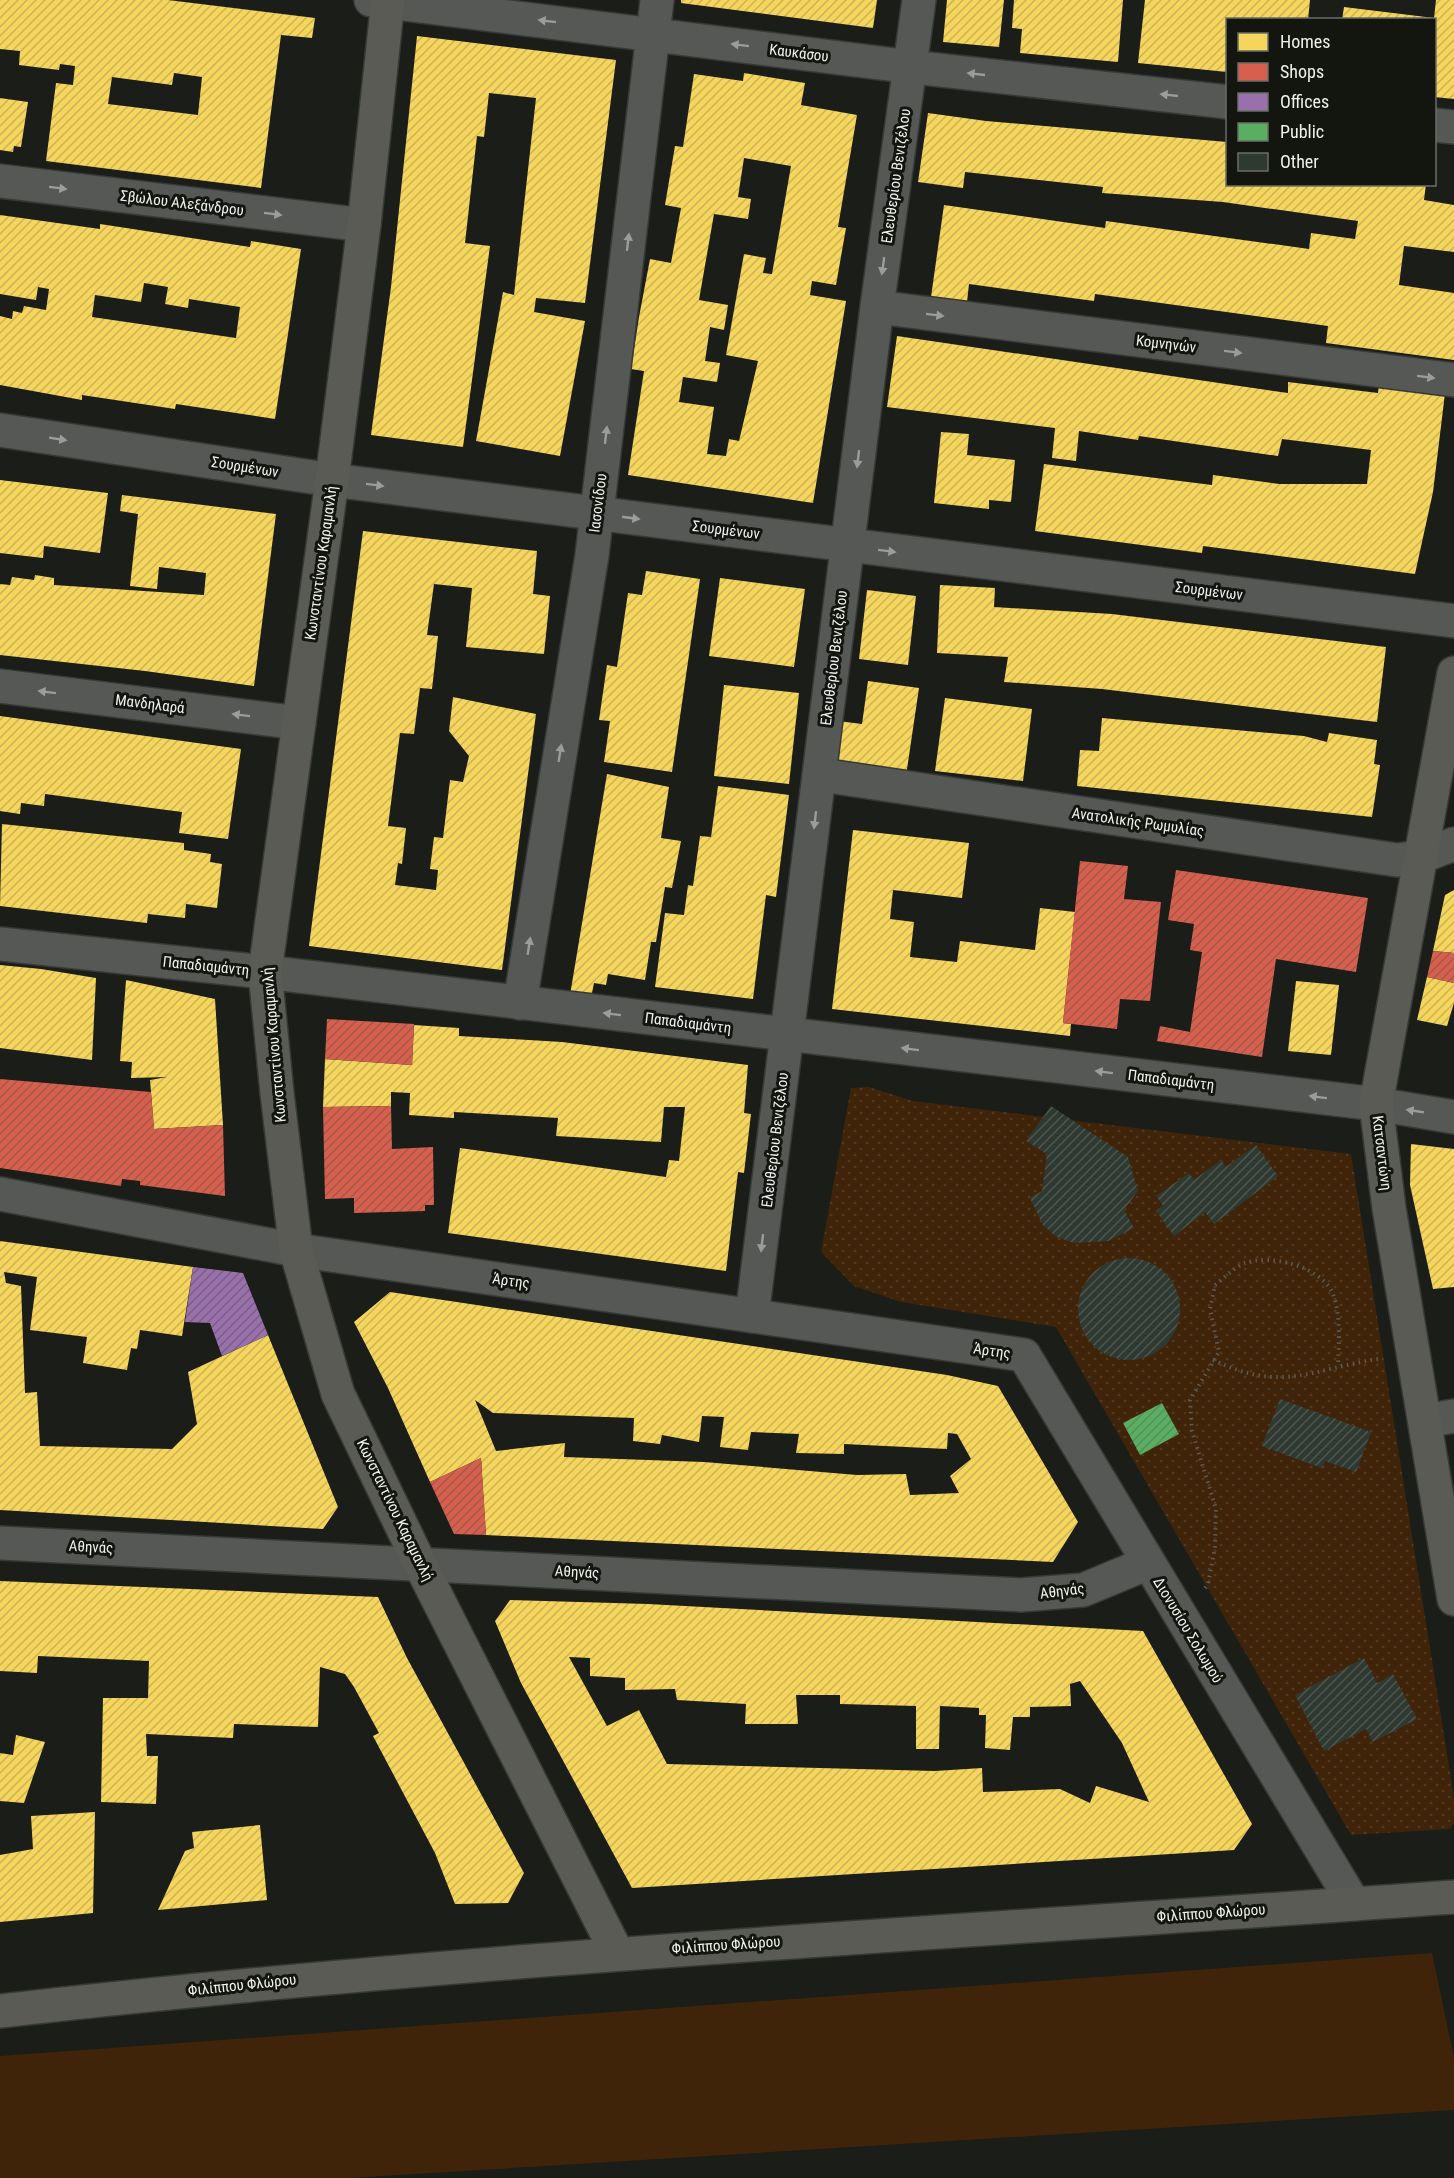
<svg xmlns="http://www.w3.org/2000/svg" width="1454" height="2178" viewBox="0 0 1454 2178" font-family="'Roboto Condensed',sans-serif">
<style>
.grass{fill:#3f2409}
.park{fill:url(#park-dots)}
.homes{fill:url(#homes-hatch);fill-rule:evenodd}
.shops{fill:url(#shops-hatch)}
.offices{fill:url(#offices-hatch)}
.public{fill:url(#public-hatch)}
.building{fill:url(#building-hatch)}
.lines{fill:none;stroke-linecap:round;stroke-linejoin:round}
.street-casing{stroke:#373936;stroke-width:36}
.secondary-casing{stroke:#373936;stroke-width:36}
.path{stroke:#5a5b59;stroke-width:4;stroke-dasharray:1.5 4.5;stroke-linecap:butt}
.street{stroke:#565855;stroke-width:33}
.secondary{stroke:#5b5b55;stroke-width:33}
.oneway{fill:#9b9d99}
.labels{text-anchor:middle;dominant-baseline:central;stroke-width:6;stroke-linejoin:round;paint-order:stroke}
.street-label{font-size:15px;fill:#eff1ec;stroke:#13150f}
</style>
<defs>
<pattern id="park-dots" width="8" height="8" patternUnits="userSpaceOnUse" patternTransform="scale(1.5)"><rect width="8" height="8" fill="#3f2409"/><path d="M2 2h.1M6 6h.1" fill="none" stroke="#523a21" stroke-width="1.8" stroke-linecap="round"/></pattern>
<pattern id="homes-hatch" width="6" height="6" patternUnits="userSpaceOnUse" patternTransform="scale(1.5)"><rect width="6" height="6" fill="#f6d55c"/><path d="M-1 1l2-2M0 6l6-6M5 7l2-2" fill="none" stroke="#cab257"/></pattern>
<pattern id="shops-hatch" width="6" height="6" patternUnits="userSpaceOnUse" patternTransform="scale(1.5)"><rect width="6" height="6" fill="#d6604d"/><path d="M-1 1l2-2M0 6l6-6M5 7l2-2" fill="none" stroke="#a4584b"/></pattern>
<pattern id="offices-hatch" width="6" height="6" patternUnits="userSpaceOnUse" patternTransform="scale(1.5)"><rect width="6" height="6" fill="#9970ab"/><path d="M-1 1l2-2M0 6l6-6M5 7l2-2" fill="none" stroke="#796083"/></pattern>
<pattern id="public-hatch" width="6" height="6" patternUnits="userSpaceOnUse" patternTransform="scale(1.5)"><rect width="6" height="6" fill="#5aae61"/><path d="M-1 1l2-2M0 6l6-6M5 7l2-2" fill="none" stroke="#558f59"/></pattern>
<pattern id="building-hatch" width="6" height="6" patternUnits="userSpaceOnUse" patternTransform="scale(1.5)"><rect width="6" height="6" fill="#2e3932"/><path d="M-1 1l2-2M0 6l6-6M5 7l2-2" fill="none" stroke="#4d5650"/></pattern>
</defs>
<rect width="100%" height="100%" fill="#1b1d19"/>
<!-- grass -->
<path class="grass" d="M1432,1953L1454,2058V2110L350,2178H0V2056Z"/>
<!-- park -->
<path class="park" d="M869,1087L913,1101L1351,1154L1454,1798V1822L1450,1829L1351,1835L1056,1327L901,1302L854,1286L821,1252L851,1088Z"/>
<!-- homes -->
<g class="homes">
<path d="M0,0H168L315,18L312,38L281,35L261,188L46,161L56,83L73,85L75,66L60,64L59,70L19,65L20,51L0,49ZM174,73L202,77L198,115L108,104L112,77L172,85Z"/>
<path d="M681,0H877L873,28L681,3Z"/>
<path d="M947,0H1004L999,47L943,42Z"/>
<path d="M1014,0H1123L1118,62L1020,53L1022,29L1012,28Z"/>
<path d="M1145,0H1310L1308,20H1227V72L1138,63Z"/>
<path d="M1436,0H1454V99L1434,97V20H1342L1344,7L1434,18Z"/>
<path d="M417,36L616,60L585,303L536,298L534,312L585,321L560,456L476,441L503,292L514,295L536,98L489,93L484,137L477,136L465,243L490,246L463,447L371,435L391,287Z"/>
<path d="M744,73L805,83L801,105L857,115L838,227L846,228L836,285L812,281L810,295L846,301L813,503L628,475L644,371L631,369L639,317L650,259L671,263L681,208L665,205L675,146L683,147L694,74L743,81ZM744,158L791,166L772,274L763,273L766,258L744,254L726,355L758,361L739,441L729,439L726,456L707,454L714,407L679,402L683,377L717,382L720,363L705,361L710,327L724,330L728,305L699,300L714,214L748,219L751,199L738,197Z"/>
<path d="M0,98L28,102L21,147L14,146L13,152L0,150Z"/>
<path d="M928,113L986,121L1227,142V184H1426L1424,200L1454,205V252L1404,246L1399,285L1454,293V360L1326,343L1328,326L1095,294L1094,301L969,284L967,302L931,297L944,205L1105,228L1106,221L1309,249L1311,233L1355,239L1358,221L1223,202L1102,193L1103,187L965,172L963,188L918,182Z"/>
<path d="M0,215L100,229V224L250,247L251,241L301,249L275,419L176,404L175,409L82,395V400L0,385V316L12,319L13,311L22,313L24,306L46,310L49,289L38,287L36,300L0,294ZM144,283L168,287L165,304L188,308L189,299L240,307L236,338L92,317L95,295L141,302Z"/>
<path d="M897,336L1288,393V382L1378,393L1380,377L1446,385L1433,492L1415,574L1203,546L1202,553L1035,531L1044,464L1212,485L1213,475L1279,484H1367L1371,450L1282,439L1278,456L1139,436L1138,440L1079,431L1076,461L1052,458L1055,428L887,407Z"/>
<path d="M941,432L969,434L967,455L1015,460L1011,502L989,500V509L934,503Z"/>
<path d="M0,480L108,493L100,553L44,546L43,558L0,553Z"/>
<path d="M122,495L276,514L254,686L145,671L0,655V584L10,585L12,577L34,580L35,575L54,578V585L204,595L206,573L159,567L157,589L130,586L138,514L120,511Z"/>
<path d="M363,531L537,551L533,594L550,596L544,654L466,647L472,588L434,584L427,635L438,636L432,689L420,688L414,734L400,733L388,826L406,828L402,864L398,863L395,885L436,890L438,870L430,869L434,837L443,838L450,780L463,782L469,756L449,731L453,697L536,714L502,970L309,946Z"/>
<path d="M646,571L700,579L672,772L604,762L610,721L599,720L607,665L617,667L628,593L642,595Z"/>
<path d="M720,578L805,589L794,667L709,656Z"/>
<path d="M940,585L995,588L994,607L1112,614L1386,647L1377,722L1102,689L1004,682L1008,657L937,653Z"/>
<path d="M867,590L916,596L908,665L859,659Z"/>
<path d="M868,681L919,688L906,776L831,766L838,721L862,724Z"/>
<path d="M724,685L799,693L789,784L714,776Z"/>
<path d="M945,698L1032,709L1023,781L935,771Z"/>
<path d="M0,716L241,749L228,839L179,833L182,812L45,794L44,806L21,803L20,814L0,811Z"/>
<path d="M1102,718L1304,736L1327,742L1329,733L1377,740L1374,764L1380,765L1372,817L1077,786L1080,750L1099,751Z"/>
<path d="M607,774L669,787L661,838L681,841L672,888L665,887L656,942H651L645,980L608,974L606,985L594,983L591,998L570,995Z"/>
<path d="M718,786L789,795L776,897L766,895L753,999L655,987L665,913L684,915L688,885L693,886L700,836L711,837Z"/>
<path d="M2,824L184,843V850L211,854L210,862L222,864L217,908L186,904L185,918L148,914L147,923L0,906Z"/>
<path d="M853,830L969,843L962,898L893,890L890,919L914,922L910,957L957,962L960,941L1035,950L1040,908L1075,912L1063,1023L1071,1024L1070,1036L832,1009Z"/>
<path d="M1454,890V953L1433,951L1445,895Z"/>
<path d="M0,965L41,969L96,978L92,1060L0,1048Z"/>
<path d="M1427,977L1454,983V1003L1447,1026L1417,1020Z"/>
<path d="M126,980L215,999L223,1125L154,1129L150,1080L167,1077L131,1078L132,1062L120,1061Z"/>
<path d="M1296,981L1339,985L1331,1055L1288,1051Z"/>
<path d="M414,1025L459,1028V1036L562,1042L748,1065L744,1113L751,1114L744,1173L738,1172L726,1271L448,1233L460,1148L666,1177L669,1160L679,1161L685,1107H664L661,1142L556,1136L558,1118L454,1112V1118L409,1115L410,1093L391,1092V1106L323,1107L325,1059L412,1065Z"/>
<path d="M1411,1144L1454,1149V1287L1433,1289L1410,1185Z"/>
<path d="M0,1241L193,1267L182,1336L140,1330L137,1349L131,1348L127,1370L83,1363L87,1337L30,1330L37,1277L4,1272L6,1283L21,1286L25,1393L37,1392L40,1446L172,1449L197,1424L188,1372L268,1335L338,1507L323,1529L0,1510Z"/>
<path d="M390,1292L947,1375L998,1386L1078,1522L1053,1562L486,1535L481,1458L430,1482L388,1388L354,1322ZM475,1400L493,1413L634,1418L633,1441L660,1444L662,1435L699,1442L702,1416L724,1417L720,1447L748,1450L751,1432L799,1434L796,1453L844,1454V1444L947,1449L948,1433L957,1434L971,1459L950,1476L959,1493L910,1495L906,1474L857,1475L704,1462L564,1457L565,1443L496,1451Z"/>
<path d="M0,1581L378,1597L407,1658L524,1873L508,1903L455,1904L435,1853L373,1736L379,1733L354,1687L345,1674L320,1667L318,1727L234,1724L233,1738L146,1734L147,1756H158L156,1804L101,1802L103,1698H148L149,1661L38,1656L37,1673L0,1671Z"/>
<path d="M510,1600L648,1604L1143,1631L1252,1824L1234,1850L632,1888L521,1683L495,1621ZM569,1657L590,1658V1676L625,1678V1690L675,1689L677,1700L746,1704L745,1724H798L796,1695H840V1704L916,1706V1749H939L940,1706L979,1708V1715H986L985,1748L1010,1750L1013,1717H1030V1707L1071,1706L1070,1684L1080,1681L1122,1743L1149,1802L1096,1786L1090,1803L1060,1789L983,1792L982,1768L935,1771L667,1764L639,1710L607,1726Z"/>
<path d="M16,1735L45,1742L24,1803L0,1801V1753L13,1755Z"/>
<path d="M95,1812L93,1913L0,1922V1855L33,1849L31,1816Z"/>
<path d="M260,1825L267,1900L158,1910L185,1851L194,1848L192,1832Z"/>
</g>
<!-- shops -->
<g class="shops">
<path d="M1080,861L1128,866L1124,899L1161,902L1150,1001L1120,999L1117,1029L1063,1023Z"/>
<path d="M1176,870L1368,898L1356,972L1276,959L1262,1057L1157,1041L1160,1026L1190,1032L1202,952L1190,950L1194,924L1168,920Z"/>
<path d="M1433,951L1454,953V983L1427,977Z"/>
<path d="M327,1019L414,1024L412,1065L325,1059Z"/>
<path d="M0,1079L151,1092L154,1129L223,1125L225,1196L140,1185V1181L122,1179L121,1186L0,1168Z"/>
<path d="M391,1106L392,1149L433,1147L434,1205H425V1211L354,1213V1198L325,1199L323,1107Z"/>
<path d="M481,1458L486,1535L454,1534L430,1482Z"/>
</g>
<!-- offices -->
<path class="offices" d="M193,1267L243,1273L268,1335L222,1356L210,1323L185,1322Z"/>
<!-- public -->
<path class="public" d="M1162,1403L1179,1434L1140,1455L1123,1423Z"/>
<!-- building -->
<g class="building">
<path d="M1051,1106L1128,1157L1138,1191L1124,1210L1134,1228L1108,1241L1074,1243L1057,1237L1043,1225L1030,1198L1042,1191L1047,1154L1026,1141Z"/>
<path d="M1256,1145L1278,1176L1214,1224L1205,1212L1174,1236L1156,1211L1163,1206L1156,1196L1189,1173L1194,1180L1221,1160L1226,1167Z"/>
<circle cx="1129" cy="1309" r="51"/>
<path d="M1280,1399L1371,1432L1356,1472L1325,1461L1322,1468L1262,1446Z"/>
<path d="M1364,1658L1377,1683L1393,1674L1417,1719L1373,1742L1366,1729L1324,1751L1295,1695Z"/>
</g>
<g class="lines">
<!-- street casing -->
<g class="street-casing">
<g id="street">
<path d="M371,0L912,67L1228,102"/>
<path d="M1434,125L1454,127"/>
<path d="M0,181L364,225"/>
<path d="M877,307L1454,380"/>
<path d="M0,430L332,480L1454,621"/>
<path d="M0,686L299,723"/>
<path d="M821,775L1397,860L1420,857L1454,844"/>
<path d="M0,944L265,972L1376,1104L1454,1117"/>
<path d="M520,1003L592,555L657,0"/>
<path d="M0,1194L296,1250L1024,1355L1354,1904"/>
<path d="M752,1316L877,307L919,0"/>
<path d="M1426,1421L1454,1416"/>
<path d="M0,1543L1021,1595L1083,1590L1148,1563"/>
</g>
</g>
<!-- secondary casing -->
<g class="secondary-casing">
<g id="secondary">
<path d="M388,0L364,225L332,480L265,972L277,1093L296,1250L338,1394L420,1564L617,1953"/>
<path d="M1454,673L1376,1104L1389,1208L1454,1599"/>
<path d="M0,2011C483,1956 969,1932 1454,1897"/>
</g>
</g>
<!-- path -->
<g class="path">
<path d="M1213,1360C1283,1393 1308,1370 1378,1359"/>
<path d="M1205,1588L1208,1584L1215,1547L1216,1509L1192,1431L1190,1400L1219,1352L1210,1309L1215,1285C1224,1278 1235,1267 1245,1263C1271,1254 1319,1266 1332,1292C1341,1311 1339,1345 1338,1365"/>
</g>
<!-- street -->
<use href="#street" class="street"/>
<!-- secondary -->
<use href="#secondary" class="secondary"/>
</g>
<!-- one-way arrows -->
<defs><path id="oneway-solid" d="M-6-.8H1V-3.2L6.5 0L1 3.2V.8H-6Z" transform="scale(1.5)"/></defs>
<g class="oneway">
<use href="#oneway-solid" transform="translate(547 21) rotate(-173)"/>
<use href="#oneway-solid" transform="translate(740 45) rotate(-173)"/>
<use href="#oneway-solid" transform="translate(976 74) rotate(-174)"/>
<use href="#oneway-solid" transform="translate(1169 95) rotate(-174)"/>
<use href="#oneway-solid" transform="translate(58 188) rotate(7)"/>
<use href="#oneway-solid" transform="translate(273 214) rotate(7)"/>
<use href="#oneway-solid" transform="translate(628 242) rotate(-83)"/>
<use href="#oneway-solid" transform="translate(883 266) rotate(98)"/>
<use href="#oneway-solid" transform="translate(935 315) rotate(7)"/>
<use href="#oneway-solid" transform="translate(1233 352) rotate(7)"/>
<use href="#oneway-solid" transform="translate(1426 377) rotate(7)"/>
<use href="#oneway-solid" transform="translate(606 435) rotate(-83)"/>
<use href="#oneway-solid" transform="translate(58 439) rotate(9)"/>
<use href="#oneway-solid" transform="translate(858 459) rotate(97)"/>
<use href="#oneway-solid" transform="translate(375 485) rotate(7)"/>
<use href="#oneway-solid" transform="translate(631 518) rotate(8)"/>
<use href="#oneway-solid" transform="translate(887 551) rotate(7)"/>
<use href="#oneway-solid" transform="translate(47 692) rotate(-173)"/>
<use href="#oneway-solid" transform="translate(241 715) rotate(-173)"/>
<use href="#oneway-solid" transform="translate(560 753) rotate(-81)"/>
<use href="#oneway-solid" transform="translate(815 820) rotate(97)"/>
<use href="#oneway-solid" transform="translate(529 946) rotate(-81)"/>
<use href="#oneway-solid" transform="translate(612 1014) rotate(-173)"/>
<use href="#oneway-solid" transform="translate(910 1049) rotate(-173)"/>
<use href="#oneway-solid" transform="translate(1104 1072) rotate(-173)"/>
<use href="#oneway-solid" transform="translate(1318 1097) rotate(-173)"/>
<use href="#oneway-solid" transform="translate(1415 1111) rotate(-171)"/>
<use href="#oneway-solid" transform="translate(762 1243) rotate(97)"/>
</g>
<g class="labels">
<!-- street labels -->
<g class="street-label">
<text transform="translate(799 53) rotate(7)">Καυκάσου</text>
<text transform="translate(896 176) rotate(-82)">Ελευθερίου Βενιζέλου</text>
<text transform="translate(182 203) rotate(7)">Σβώλου Αλεξάνδρου</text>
<text transform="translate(1166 344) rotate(7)">Κομνηνών</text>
<text transform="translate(245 467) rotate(9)">Σουρμένων</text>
<text transform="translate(598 503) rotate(-83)">Ιασoνίδου</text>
<text transform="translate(726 530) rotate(7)">Σουρμένων</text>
<text transform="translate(321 563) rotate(-82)">Κωνσταντίνου Καραμανλή</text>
<text transform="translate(1209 591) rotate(7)">Σουρμένων</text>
<text transform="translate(834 658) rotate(-83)">Ελευθερίου Βενιζέλου</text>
<text transform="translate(150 704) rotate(7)">Μανδηλαρά</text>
<text transform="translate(1138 822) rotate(8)">Ανατολικής Ρωμυλίας</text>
<text transform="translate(206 966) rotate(6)">Παπαδιαμάντη</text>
<text transform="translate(688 1023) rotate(7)">Παπαδιαμάντη</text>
<text transform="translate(274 1045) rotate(-95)">Κωνσταντίνου Καραμανλή</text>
<text transform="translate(1171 1080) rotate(7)">Παπαδιαμάντη</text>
<text transform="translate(775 1140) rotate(-83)">Ελευθερίου Βενιζέλου</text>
<text transform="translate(1382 1153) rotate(83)">Κατσαντώνη</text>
<text transform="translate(511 1281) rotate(8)">Άρτης</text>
<text transform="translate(992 1351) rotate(8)">Άρτης</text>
<text transform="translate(395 1510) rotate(64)">Κωνσταντίνου Καραμανλή</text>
<text transform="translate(91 1547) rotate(3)">Αθηνάς</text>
<text transform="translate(577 1572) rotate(3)">Αθηνάς</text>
<text transform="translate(1062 1591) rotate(-7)">Αθηνάς</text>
<text transform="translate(1188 1630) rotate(59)">Διονυσίου Σολωμού</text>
<text transform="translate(1211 1913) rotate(-4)">Φιλίππου Φλώρου</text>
<text transform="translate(726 1945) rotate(-4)">Φιλίππου Φλώρου</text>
<text transform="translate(242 1985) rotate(-6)">Φιλίππου Φλώρου</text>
</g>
</g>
<!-- legend -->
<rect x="1226" y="18" width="210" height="168" fill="#13150f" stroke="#6b6d67" stroke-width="1.5"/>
<rect x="1238" y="33" width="30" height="18" fill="#f6d55c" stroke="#6b6d67" stroke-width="1.5"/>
<text x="1280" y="48" font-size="18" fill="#eff1ec">Homes</text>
<rect x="1238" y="63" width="30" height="18" fill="#d6604d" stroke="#6b6d67" stroke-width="1.5"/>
<text x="1280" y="78" font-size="18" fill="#eff1ec">Shops</text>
<rect x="1238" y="93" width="30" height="18" fill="#9970ab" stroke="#6b6d67" stroke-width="1.5"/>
<text x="1280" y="108" font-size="18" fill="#eff1ec">Offices</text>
<rect x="1238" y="123" width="30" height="18" fill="#5aae61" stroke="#6b6d67" stroke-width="1.5"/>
<text x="1280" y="138" font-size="18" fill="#eff1ec">Public</text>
<rect x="1238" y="153" width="30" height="18" fill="#2e3932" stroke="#6b6d67" stroke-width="1.5"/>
<text x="1280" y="168" font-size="18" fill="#eff1ec">Other</text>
</svg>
